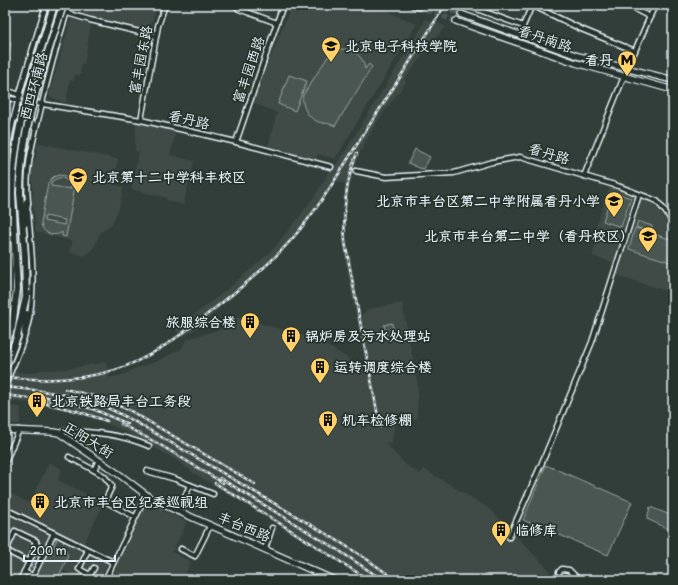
<svg xmlns="http://www.w3.org/2000/svg" width="678" height="585" viewBox="0 0 678 585" font-family="Pangolin,'LXGW WenKai TC',sans-serif">
<style>
.built{fill:#3f4b46}
.green{fill:#495651;stroke:#98a4a4;fill-rule:evenodd}
.lines{fill:none;stroke-linecap:round;stroke-linejoin:round}
.major-tunnel{stroke:#4d5956;stroke-width:5.5;stroke-dasharray:5.5 3;stroke-linecap:butt}
.minor-casing{stroke:#e8f1f8;stroke-width:7}
.major-casing{stroke:#e8f1f8;stroke-width:8}
.highway-casing{stroke:#e8f1f8;stroke-width:9}
.minor{stroke:#26332d;stroke-width:4}
.major{stroke:#26332d;stroke-width:5.5}
.highway{stroke:#26332d;stroke-width:6}
.rail-casing{stroke:#e8f1f8;stroke-width:2.5}
.rail{stroke:#26332d;stroke-width:1;stroke-dasharray:3;stroke-linecap:butt}
.highway-bridge-casing{stroke:#e8f1f8;stroke-width:9;stroke-linecap:butt}
.highway-bridge{stroke:#26332d;stroke-width:6}
.labels{text-anchor:middle;dominant-baseline:central;stroke-width:3.5;stroke-linejoin:round;paint-order:stroke}
.street-label{font-size:14px;fill:#e8f1f8;stroke:#26332d}
.poi-label{font-size:14px;font-weight:bold;fill:#e8f1f8;stroke:#26332d;text-anchor:start}
</style>
<rect width="100%" height="100%" fill="#323e39"/>
<filter id="ink" filterUnits="userSpaceOnUse"><feTurbulence type="fractalNoise" baseFrequency=".025" numOctaves="2"/><feDisplacementMap in="SourceGraphic" scale="8" xChannelSelector="R" yChannelSelector="G"/><feConvolveMatrix kernelMatrix="1 2 1 2 8 2 1 2 1" color-interpolation-filters="sRGB"/></filter>
<g filter="url(#ink)">
<!-- built -->
<g class="built">
<path d="M83,5H158L148,32L81,15Z"/>
<path d="M292,5H373L417,24L335,159L318,154L315,160L268,147L277,113L252,102Z"/>
<path d="M71,19L91,24L84,64L82,63L80,75H75L74,81L70,80L66,103L50,97L49,95Z"/>
<path d="M425,19L445,26V29H443L404,80L406,82L379,119L364,144L363,149H361L354,168L348,195L346,212L347,239L352,263L346,267L343,238L342,212L345,184L336,181L314,214L291,243L275,259L238,293L224,303L208,319L182,338L175,329L218,297V296L230,287L257,264L273,249L299,217L314,197L326,177L329,170L334,167L341,158L423,25Z"/>
<path d="M136,122L176,132L170,155L194,161L183,205L166,200L167,198L131,189L139,152L135,151V149Z"/>
<path d="M38,143L118,159L113,181L115,185L124,187L119,208L114,220L109,227L101,232L92,250L84,256L69,251L73,241L36,232L33,201L32,167L36,158Z"/>
<path d="M610,186L637,196L614,263L592,256L596,243L591,241Z"/>
<path d="M642,198L654,204L673,231V293L616,275Z"/>
<path d="M352,268L361,316L368,309L402,303L418,386L417,419L395,421L392,442L385,443L406,465L420,474L424,469L490,509L550,571L540,580H363L328,556L192,472L175,459L126,432L101,421L66,410L32,403L5,401V397L15,372L31,373L42,370L67,369L106,362L109,378L122,375L136,368L156,362L181,349L187,339L225,328L228,315L314,338L366,369L347,269Z"/>
<path d="M5,406L21,407L20,424H5Z"/>
<path d="M49,462L62,469L58,480L104,503L83,545L5,506V491L30,503Z"/>
<path d="M144,506L152,510L154,506L187,522L172,552L191,562L184,577L187,578L186,580H108Z"/>
<path d="M5,514L108,563L100,580H82L64,571L60,580H11L5,577Z"/>
</g>
<!-- green -->
<g class="green">
<path d="M5,41L11,42L7,64H5Z"/>
<path d="M343,49C356,51 363,56 365,69L369,64L372,67L335,126C330,123 328,124 323,123C309,121 301,107 303,95L329,55L336,50Z"/>
<path d="M289,75L307,81L295,111L278,104Z"/>
<path d="M415,149L430,157L424,169L419,168L408,163Z"/>
<path d="M59,175L66,176L72,181L73,179L76,180L66,237L62,236V232C54,238 42,233 41,223L48,183L53,177ZM58,178C65,177 70,182 71,189L51,186L52,181ZM45,216L65,220L64,225L44,221Z"/>
<path d="M612,192L631,198L621,227L603,221Z"/>
<path d="M638,221L652,226L650,233L673,240V249L671,257L673,258V263L629,249L635,228L650,232L636,227Z"/>
<path d="M392,323L394,336L387,338L384,325Z"/>
<path d="M546,465L632,502L608,555L523,520Z"/>
<path d="M650,507L673,516V531L647,519Z"/>
<path d="M53,538L57,540L53,547C60,546 66,549 68,556L57,580H32Z"/>
<path d="M34,555L40,558L35,568L29,566Z"/>
</g>
<g class="lines">
<!-- major-tunnel -->
<g class="major-tunnel">
<path d="M435,5L461,14"/>
<path d="M419,7L456,21"/>
</g>
<!-- minor casing -->
<g class="minor-casing">
<g id="minor">
<path d="M235,5L239,9L277,23"/>
<path d="M466,5L523,26L532,5L581,29L635,51"/>
<path d="M627,5L650,17"/>
<path d="M67,13L90,20L156,36"/>
<path d="M5,90L35,100"/>
<path d="M5,98L141,120L236,142L331,167"/>
<path d="M14,119L17,116C26,115 33,120 35,129"/>
<path d="M141,120L158,26L165,5"/>
<path d="M236,142L283,5"/>
<path d="M5,167C12,112 30,58 46,5"/>
<path d="M356,171L386,177L454,173L492,162L520,157L618,186L657,201L668,215L673,224"/>
<path d="M584,176L627,69L655,5"/>
<path d="M28,203C25,169 32,145 40,112C48,76 58,40 69,5"/>
<path d="M5,206L11,271V290L5,327"/>
<path d="M5,385C14,363 25,341 29,319C36,283 31,248 28,212"/>
<path d="M59,433L65,431C96,432 120,434 149,446"/>
<path d="M69,457L94,470L99,460"/>
<path d="M5,463L19,430"/>
<path d="M94,470L104,476L112,486L105,501L135,517"/>
<path d="M147,471L175,479L213,494"/>
<path d="M5,509L113,562"/>
<path d="M178,512L190,485"/>
<path d="M509,537L541,465L592,342L639,195"/>
<path d="M181,549L195,556L210,526"/>
<path d="M265,549L272,528"/>
<path d="M5,550L29,562L22,576"/>
<path d="M88,550L79,569L90,575L94,568"/>
<path d="M6,551L15,531L36,541L35,543L37,544L29,562"/>
<path d="M24,572L33,576L54,533"/>
<path d="M559,572L562,569L569,570L579,580"/>
<path d="M105,580L146,496"/>
</g>
</g>
<!-- major casing -->
<g class="major-casing">
<g id="major">
<path d="M413,5L419,7"/>
<path d="M461,14L578,56L673,80"/>
<path d="M456,21L576,63L673,90"/>
<path d="M5,430L54,432L59,433L120,475L153,500L334,580"/>
</g>
</g>
<!-- highway casing -->
<g class="highway-casing">
<g id="highway">
<path d="M5,212L11,228"/>
<path d="M25,223L27,202"/>
<path d="M25,333L26,314"/>
<path d="M5,346L12,327L17,289L12,193"/>
<path d="M5,369L17,337L26,297L25,256L20,193"/>
</g>
</g>
<!-- minor -->
<use href="#minor" class="minor"/>
<!-- major -->
<use href="#major" class="major"/>
<!-- highway -->
<use href="#highway" class="highway"/>
<!-- rail casing -->
<g class="rail-casing">
<g id="rail">
<path d="M357,153C345,182 343,212 345,242L380,427"/>
<path d="M5,377C41,381 79,381 115,370C149,359 177,338 204,317C235,292 266,269 292,239C320,207 340,171 363,135C391,92 418,49 445,5"/>
<path d="M5,387C35,390 65,393 93,402C112,409 129,418 146,428L335,539L368,560L396,580"/>
<path d="M65,389L98,397L129,410L255,484"/>
<path d="M5,395L49,401"/>
<path d="M43,396L93,409L128,424"/>
<path d="M43,403L77,411L107,421"/>
<path d="M121,424L157,443L223,483"/>
<path d="M220,478L341,552L383,580"/>
<path d="M215,483L292,531L369,580"/>
</g>
</g>
<!-- rail -->
<use href="#rail" class="rail"/>
<!-- highway-bridge casing -->
<g class="highway-bridge-casing">
<g id="highway-bridge">
<path d="M12,193C13,128 36,67 54,5"/>
<path d="M20,193C20,128 44,66 63,5"/>
</g>
</g>
<!-- highway-bridge -->
<use href="#highway-bridge" class="highway-bridge"/>
</g>
</g>
<!-- icons -->
<defs>
<g id="university-pin" transform="scale(1)"><path d="M0 17L-7.5 6A9.5 9.5 0 1 1 7.5 6Z" fill="#ffd166" stroke="#26332d"/><path d="M0-5L7-2L0 1L-7-2ZM-4 1L0 2.5L4 1V4Q0 6-4 4Z" fill="#111"/></g>
<g id="metro-pin" transform="scale(1)"><path d="M0 17L-7.5 6A9.5 9.5 0 1 1 7.5 6Z" fill="#ffd166" stroke="#26332d"/><path d="M-5.5 5V-5H-3L0 0L3-5H5.5V5H3V-.5L0 4L-3-.5V5Z" fill="#111"/></g>
<g id="school-pin" transform="scale(1)"><path d="M0 17L-7.5 6A9.5 9.5 0 1 1 7.5 6Z" fill="#ffd166" stroke="#26332d"/><path d="M0-5L7-2L0 1L-7-2ZM-4 1L0 2.5L4 1V4Q0 6-4 4Z" fill="#111"/></g>
<g id="building-pin" transform="scale(1)"><path d="M0 17L-7.5 6A9.5 9.5 0 1 1 7.5 6Z" fill="#ffd166" stroke="#26332d"/><path d="M-4-6H4V6H1V3H-1V6H-4ZM-2.5-4.3h1.7v1.8h-1.7ZM.8-4.3h1.7v1.8H.8ZM-2.5-1h1.7V.8h-1.7ZM.8-1h1.7V.8H.8Z" fill="#111"/></g>
</defs>
<g fill-rule="evenodd">
<use href="#university-pin" x="331" y="46"/>
<use href="#metro-pin" x="627" y="60"/>
<use href="#school-pin" x="78" y="177"/>
<use href="#school-pin" x="614" y="201"/>
<use href="#school-pin" x="648" y="236"/>
<use href="#building-pin" x="250" y="322"/>
<use href="#building-pin" x="291" y="336"/>
<use href="#building-pin" x="320" y="367"/>
<use href="#building-pin" x="37" y="401"/>
<use href="#building-pin" x="328" y="420"/>
<use href="#building-pin" x="40" y="502"/>
<use href="#building-pin" x="501" y="530"/>
</g>
<g class="labels">
<!-- street labels -->
<g class="street-label">
<text transform="translate(545 39) rotate(19)">看丹南路</text>
<text transform="translate(141 60) rotate(-79)">富丰园东路</text>
<text transform="translate(249 70) rotate(-71)">富丰园西路</text>
<text transform="translate(34 86) rotate(-75)">西四环南路</text>
<text transform="translate(189 120) rotate(13)">看丹路</text>
<text transform="translate(549 154) rotate(16)">看丹路</text>
<text transform="translate(88 440) rotate(32)">正阳大街</text>
<text transform="translate(244 527) rotate(23)">丰台西路</text>
</g>
<!-- poi labels -->
<g class="poi-label">
<text x="345" y="46">北京电子科技学院</text>
<text x="613" y="60" text-anchor="end">看丹</text>
<text x="92" y="177">北京第十二中学科丰校区</text>
<text x="600" y="201" text-anchor="end">北京市丰台区第二中学附属看丹小学</text>
<text x="634" y="236" text-anchor="end">北京市丰台第二中学（看丹校区）</text>
<text x="236" y="322" text-anchor="end">旅服综合楼</text>
<text x="305" y="336">锅炉房及污水处理站</text>
<text x="334" y="367">运转调度综合楼</text>
<text x="51" y="401">北京铁路局丰台工务段</text>
<text x="342" y="420">机车检修棚</text>
<text x="54" y="502">北京市丰台区纪委巡视组</text>
<text x="515" y="530">临修库</text>
</g>
</g>
<!-- margin -->
<rect width="678" height="585" fill="none" stroke="#26332d" stroke-width="20"/>
<rect x="10" y="10" width="658" height="565" fill="none" stroke="#e8f1f8" stroke-width="1.5" filter="url(#ink)"/>
<!-- scale -->
<path d="M24 555v6h91v-6" fill="none" stroke="#e8f1f8" stroke-width="2"/>
<text x="30" y="555" font-size="12" fill="#e8f1f8" stroke="#26332d" stroke-width="3" paint-order="stroke">200 m</text>
</svg>
